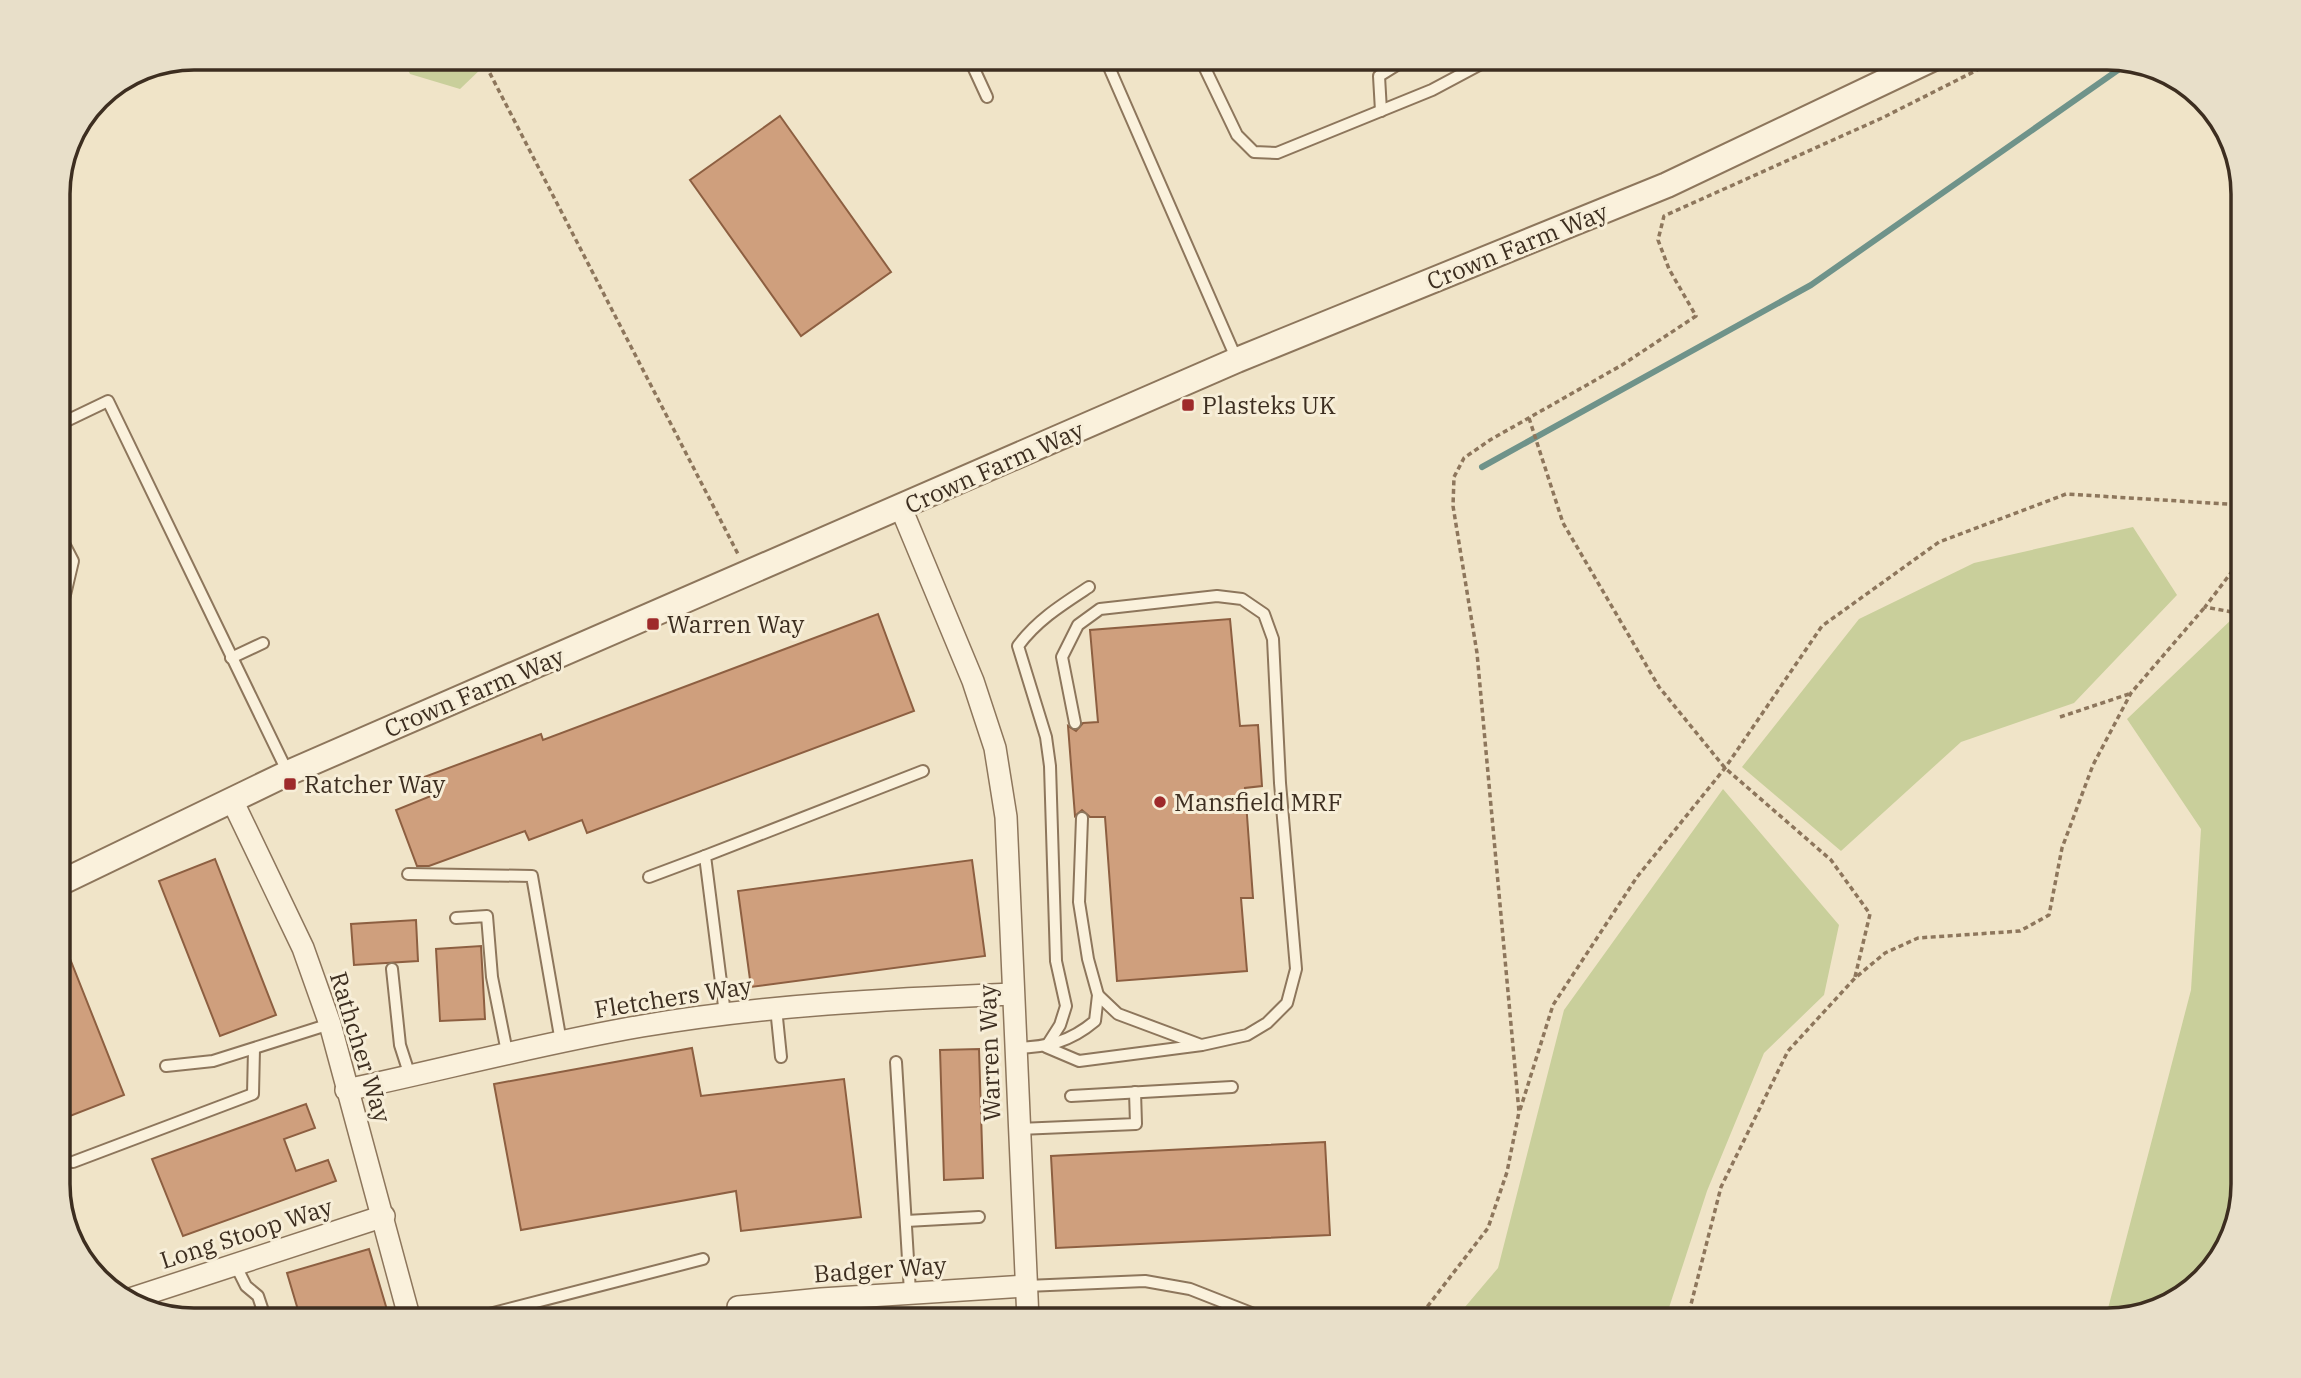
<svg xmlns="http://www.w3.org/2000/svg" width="2301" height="1378" viewBox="0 0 2301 1378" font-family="'IBM Plex Serif',serif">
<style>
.green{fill:#c9cf9b}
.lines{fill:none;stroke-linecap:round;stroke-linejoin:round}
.stream{stroke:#6f938a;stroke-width:6}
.building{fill:#cf9f7d;stroke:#8d5f41;stroke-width:2}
.service-casing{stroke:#8d765c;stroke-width:14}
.minor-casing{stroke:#8d765c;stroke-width:24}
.tertiary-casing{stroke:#8d765c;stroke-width:28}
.path{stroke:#8d765c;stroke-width:3.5;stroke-dasharray:5 3.5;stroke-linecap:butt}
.service{stroke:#faf1dc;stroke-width:10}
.minor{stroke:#faf1dc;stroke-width:21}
.tertiary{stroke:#faf1dc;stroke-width:24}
.poi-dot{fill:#9e2a2b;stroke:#f7eed8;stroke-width:2.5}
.labels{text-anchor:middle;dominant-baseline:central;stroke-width:6;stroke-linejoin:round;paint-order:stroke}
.street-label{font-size:24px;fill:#3d2e20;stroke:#f7eed8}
.poi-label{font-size:24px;fill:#3d2e20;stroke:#f7eed8;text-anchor:start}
.rim{fill:none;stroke:#3d2e20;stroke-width:3.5}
</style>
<rect width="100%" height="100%" fill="#f0e4c8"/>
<!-- green -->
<g class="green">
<path d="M402,58H479L484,66L460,89L410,74Z"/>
<path d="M2133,527L2177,595L2074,703L1961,742L1841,851L1742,767L1859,619L1974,563Z"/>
<path d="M2232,619L2243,626V1185L2225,1253L2175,1302L2105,1320L2191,990L2201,829L2127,719Z"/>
<path d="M1723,789L1839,925L1824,995L1764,1053L1707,1191L1665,1320H1454L1498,1268L1564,1010Z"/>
</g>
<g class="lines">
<!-- stream -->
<path class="stream" d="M1482,467L1811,285L2128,63"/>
</g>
<!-- building -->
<g class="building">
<path d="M780,116L891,272L801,336L690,180Z"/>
<path d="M878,614L914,711L587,833L582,820L529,840L525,831L429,866H417L396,810L431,796L424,777L541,734L543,740Z"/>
<path d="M1230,619L1240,726L1258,725L1262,786L1245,788L1253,898H1241L1247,971L1117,981L1105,817H1090L1082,810L1075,816L1068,726L1076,731L1083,723L1098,722L1090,630Z"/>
<path d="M215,859L276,1015L220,1036L159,881Z"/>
<path d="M972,860L985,956L751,987L738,891Z"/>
<path d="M416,920L418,961L354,965L351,924Z"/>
<path d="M59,931L124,1095L70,1116L58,1085Z"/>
<path d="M481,946L485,1019L440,1021L436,949Z"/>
<path d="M692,1048L701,1096L844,1079L861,1217L741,1231L736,1191L521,1230L494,1084Z"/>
<path d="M979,1049L983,1178L944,1180L940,1050Z"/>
<path d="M306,1104L315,1128L284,1139L296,1171L328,1160L336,1181L183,1236L152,1159Z"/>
<path d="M1325,1142L1330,1235L1056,1248L1051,1156Z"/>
<path d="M369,1249L390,1320H301L287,1273Z"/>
</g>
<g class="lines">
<!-- service casing -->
<g class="service-casing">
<g id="service">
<path d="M969,58L987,97"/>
<path d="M1105,58L1237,360"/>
<path d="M1200,58L1237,135L1254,152L1277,153L1432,90L1492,58"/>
<path d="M1381,111L1379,76L1408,58"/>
<path d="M58,425L108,401L288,773"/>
<path d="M58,532L73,561L64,599L58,602"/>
<path d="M231,658L263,643"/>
<path d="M1075,723L1062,657L1078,625L1100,609L1217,596L1242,599L1264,614L1273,639L1280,783L1296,969L1287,1003L1267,1023L1247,1035L1202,1045L1079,1061L1046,1047L1060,1025L1066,1006L1056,961L1050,766L1046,737L1018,646C1037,620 1063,604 1089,587"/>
<path d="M408,874L532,876L561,1042"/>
<path d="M649,877L705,856"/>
<path d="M456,918L487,916L492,977L507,1052"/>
<path d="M392,969L400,1045L410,1076"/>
<path d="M1098,995L1118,1014L1201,1045"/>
<path d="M776,1008L781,1057"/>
<path d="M725,1014L705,856L923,771"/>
<path d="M1016,1048C1048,1047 1070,1042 1095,1021L1098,995L1088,959L1079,902L1082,818"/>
<path d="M896,1062L910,1292"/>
<path d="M166,1066L213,1061L330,1024"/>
<path d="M1071,1096L1232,1087"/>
<path d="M1019,1129L1136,1124L1135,1092"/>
<path d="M73,1162L253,1094L254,1049"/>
<path d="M906,1221L979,1217"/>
<path d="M235,1264L246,1286L258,1296L266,1320"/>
<path d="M1026,1286L1145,1281L1190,1289L1269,1320"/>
<path d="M466,1320L703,1259"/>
</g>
</g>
<!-- minor casing -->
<g class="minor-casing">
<g id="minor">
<path d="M901,508L973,681L995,748L1006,817L1028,1320"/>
<path d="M232,800L303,948L330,1024L410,1320"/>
<path d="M346,1090C445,1069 543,1043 642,1026C765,1005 889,999 1013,994"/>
<path d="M124,1301L384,1216"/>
<path d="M738,1307L821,1299L1026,1286"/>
</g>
</g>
<!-- tertiary casing -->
<g class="tertiary-casing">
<path id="tertiary" d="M58,884L288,773L1237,360L1667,185L1934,58"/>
</g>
<!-- path -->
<g class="path">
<path d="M482,58L738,554"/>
<path d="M1529,418L1563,523L1659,687L1725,768L1831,860L1870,914L1855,977"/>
<path d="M2243,557L2205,607L2243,614"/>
<path d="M2060,717L2129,694"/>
<path d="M1520,1110L1553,1005L1637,877L1725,768L1822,626L1939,542L2066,494L2243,505"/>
<path d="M1417,1320L1488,1228L1507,1172L1519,1112L1477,653L1453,506L1454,477L1464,458L1490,440L1622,365L1696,316L1669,269L1658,240L1664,216L1882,118L2001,58"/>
<path d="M1687,1320L1721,1187L1788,1051L1855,978L1885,953L1918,938L2020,931L2049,915L2062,848L2093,765L2131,693L2205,607"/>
</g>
<!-- service -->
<use href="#service" class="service"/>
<!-- minor -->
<use href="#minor" class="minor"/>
<!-- tertiary -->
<use href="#tertiary" class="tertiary"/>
</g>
<!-- markers -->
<g class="poi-dot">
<rect x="1181" y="398" width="14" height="14" rx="3.5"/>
<rect x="646" y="617" width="14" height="14" rx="3.5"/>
<rect x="283" y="777" width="14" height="14" rx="3.5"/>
<circle cx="1160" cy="802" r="7"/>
</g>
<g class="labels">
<!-- street labels -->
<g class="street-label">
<text transform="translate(1517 246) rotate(-22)">Crown Farm Way</text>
<text transform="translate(994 467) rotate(-24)">Crown Farm Way</text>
<text transform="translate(474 692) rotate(-23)">Crown Farm Way</text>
<text transform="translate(673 997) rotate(-9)">Fletchers Way</text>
<text transform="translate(361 1047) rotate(73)">Rathcher Way</text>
<text transform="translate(989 1053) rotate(-92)">Warren Way</text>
<text transform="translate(246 1233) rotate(-18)">Long Stoop Way</text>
<text transform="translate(880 1269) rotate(-4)">Badger Way</text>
</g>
<!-- poi labels -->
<g class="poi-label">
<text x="1202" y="405">Plasteks UK</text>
<text x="667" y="624">Warren Way</text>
<text x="304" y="784">Ratcher Way</text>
<text x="1174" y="802">Mansfield MRF</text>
</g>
</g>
<!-- crop -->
<path d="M0 0H2301V1378H0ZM194 70H2107A124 124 0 0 1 2231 194V1184A124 124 0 0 1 2107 1308H194A124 124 0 0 1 70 1184V194A124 124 0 0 1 194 70Z" fill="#e8dfc9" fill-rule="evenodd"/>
<path class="rim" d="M194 70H2107A124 124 0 0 1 2231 194V1184A124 124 0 0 1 2107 1308H194A124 124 0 0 1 70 1184V194A124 124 0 0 1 194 70Z"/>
</svg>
